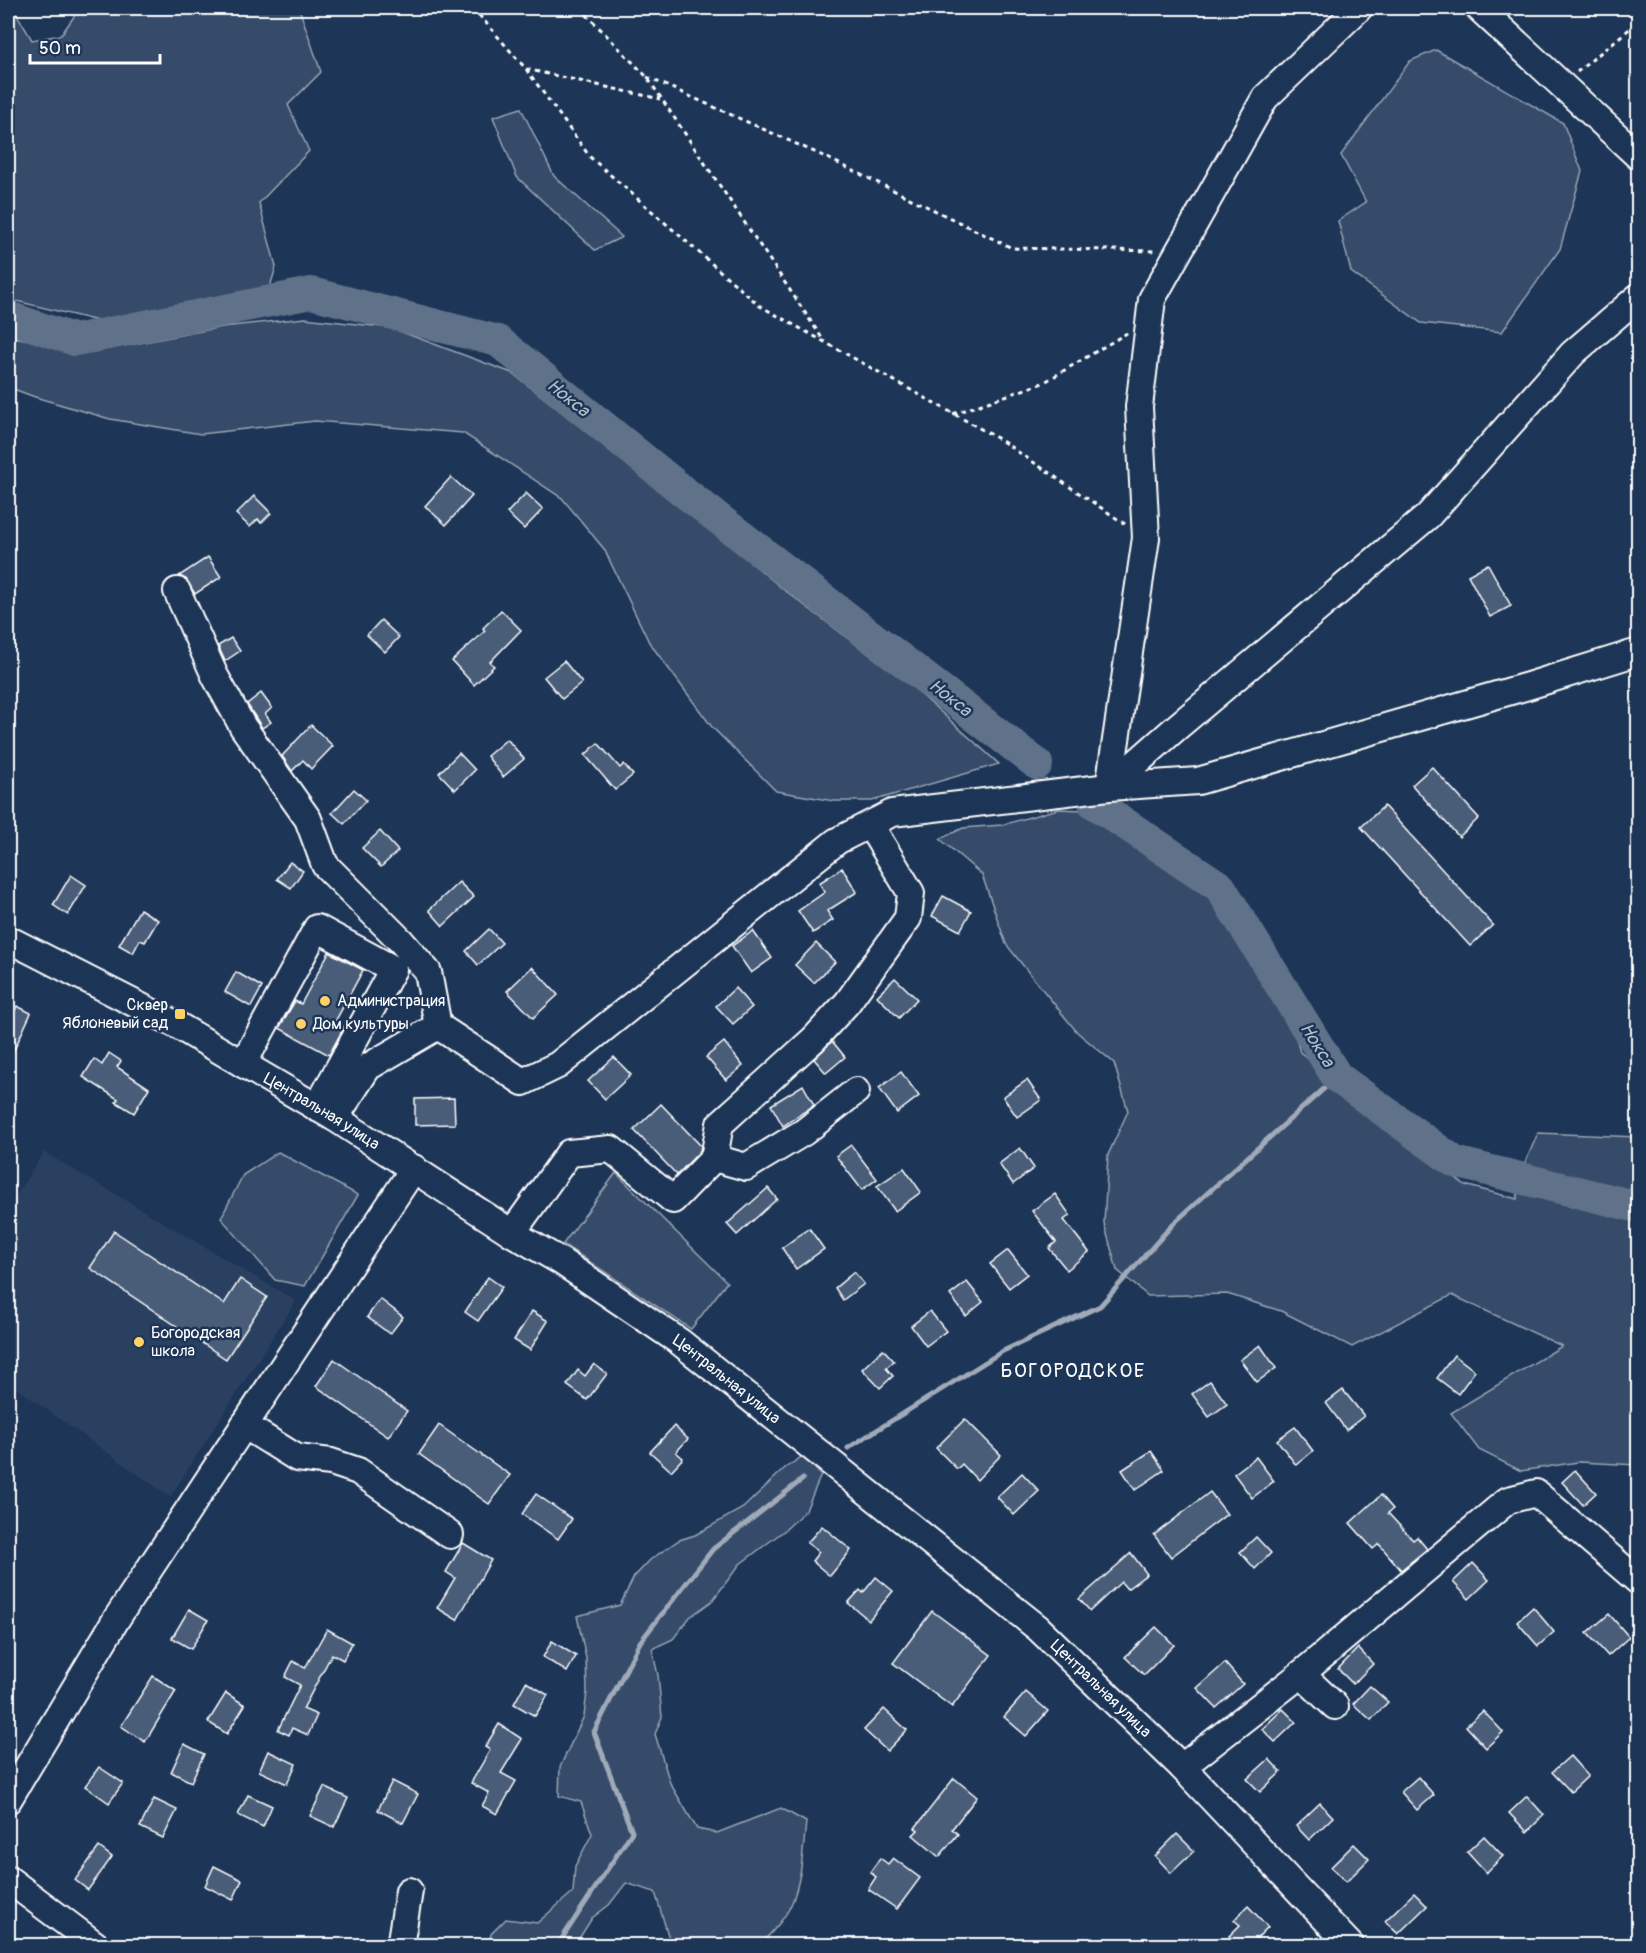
<svg xmlns="http://www.w3.org/2000/svg" width="1646" height="1953" viewBox="0 0 1646 1953" font-family="Pangolin,sans-serif">
<style>
.built{fill:#2a4161}
.green{fill:#364b69;stroke:#9aa5b4;stroke-width:1.5}
.lines{fill:none;stroke-linecap:round;stroke-linejoin:round}
.stream{stroke:#a0aab8;stroke-width:5}
.river{stroke:#617289;stroke-width:32}
.building{fill:#4a5d79;stroke:#fff;stroke-width:1.5}
.minor-casing{stroke:#fff;stroke-width:30}
.path{stroke:#fff;stroke-width:3;stroke-dasharray:4.5 4.5;stroke-linecap:butt}
.minor{stroke:#1d3557;stroke-width:26}
.poi-dot{fill:#ffd166;stroke:#1d3557;stroke-width:2}
.labels{text-anchor:middle;dominant-baseline:central;stroke-width:5;stroke-linejoin:round;paint-order:stroke}
.poi-label{font-size:16px;fill:#fff;stroke:#1d3557;text-anchor:start}
.street-label{font-size:16px;fill:#fff;stroke:#1d3557}
.water-label{font-size:18px;font-style:italic;fill:#b8c0ca;stroke:#1d3557}
.quarter-label{font-size:20px;letter-spacing:1.5px;fill:#fff;stroke:#1d3557}
</style>
<rect width="100%" height="100%" fill="#1d3557"/>
<filter id="ink" filterUnits="userSpaceOnUse"><feTurbulence type="fractalNoise" baseFrequency=".0167" numOctaves="2"/><feDisplacementMap in="SourceGraphic" scale="12" xChannelSelector="R" yChannelSelector="G"/><feConvolveMatrix kernelMatrix="1 2 1 2 8 2 1 2 1" color-interpolation-filters="sRGB"/></filter>
<g filter="url(#ink)">
<!-- built -->
<path class="built" d="M44,1152L296,1301L170,1497L8,1382V1296L16,1285L8,1279V1208Z"/>
<!-- green -->
<g class="green">
<path d="M8,8H13L32,40L61,35L80,8H299L321,72L288,105L309,151L259,203L276,267L270,287L164,323L98,321L8,299Z"/>
<path d="M1436,50L1563,123L1582,171L1560,249L1502,332L1421,323L1351,272L1338,221L1366,202L1341,155L1410,61Z"/>
<path d="M521,108L554,176L622,237L595,250L517,177L493,117Z"/>
<path d="M305,318L391,328L512,373L686,509L783,589L915,689L999,764L872,801H834L776,791L712,727L649,642L604,549L562,498L463,433L315,421L201,434L110,419L35,397L8,387V336L93,352L222,327Z"/>
<path d="M1058,809L1083,810L1107,830L1205,892L1241,941L1291,1021L1300,1052L1345,1091L1465,1185L1517,1199L1523,1168L1538,1133L1638,1137V1465L1578,1462L1521,1471L1479,1450L1451,1413L1562,1346L1452,1295L1352,1347L1281,1311L1227,1294L1148,1296L1117,1270L1104,1223L1108,1155L1128,1111L1114,1063L1077,1032L1029,973L1006,944L982,875L940,839L963,828L1002,825Z"/>
<path d="M278,1152L358,1195L305,1286L275,1280L221,1218L243,1175Z"/>
<path d="M616,1173L727,1282L691,1329L563,1244Z"/>
<path d="M803,1456L821,1475L806,1510L785,1530L740,1564L712,1601L690,1617L673,1639L652,1649L658,1675L662,1717L655,1734L670,1783L697,1829L717,1833L781,1808L806,1822C803,1850 802,1879 791,1905C784,1920 771,1933 760,1945H671L655,1892L626,1883L609,1905L592,1918L575,1945L488,1946L491,1934L506,1919L537,1923L573,1892L575,1866L592,1834L581,1802L559,1796L560,1767L584,1716L587,1692L586,1658L577,1616L620,1605L634,1577L650,1560L679,1540L695,1535L743,1508L785,1468Z"/>
</g>
<g class="lines">
<!-- stream -->
<g class="stream">
<path d="M848,1448L1003,1351L1100,1306L1174,1223L1337,1077"/>
<path d="M557,1946L632,1832L594,1732L640,1642L713,1549L803,1479"/>
</g>
<!-- river -->
<g class="river">
<path d="M8,317L75,340L311,293L498,341L684,492L1037,764"/>
<path d="M1094,803L1220,887L1337,1077L1455,1162L1638,1207"/>
</g>
</g>
<!-- building -->
<g class="building">
<path d="M451,477L472,496L446,525L425,506Z"/>
<path d="M526,493L543,509L524,529L507,513Z"/>
<path d="M254,496L271,513L261,523L258,519L250,527L236,514Z"/>
<path d="M208,557L221,577L195,594L186,579L179,576Z"/>
<path d="M1488,564L1511,606L1490,617L1468,575Z"/>
<path d="M501,610L521,630L490,662L494,666L474,685L452,661L485,631L483,628Z"/>
<path d="M381,620L399,637L385,652L367,635Z"/>
<path d="M231,638L240,651L225,661L218,646Z"/>
<path d="M564,661L582,683L562,699L544,677Z"/>
<path d="M261,693L272,708L265,714L271,722L262,728L247,704Z"/>
<path d="M311,725L333,746L311,769L303,760L292,771L282,756Z"/>
<path d="M507,739L524,759L503,777L487,756Z"/>
<path d="M598,743L620,768L624,764L633,775L615,790L585,755Z"/>
<path d="M459,753L475,770L455,790L439,773Z"/>
<path d="M1432,767L1479,818L1459,837L1412,785Z"/>
<path d="M354,789L366,800L344,824L332,813Z"/>
<path d="M1384,806L1493,925L1470,946L1361,827Z"/>
<path d="M380,831L398,851L381,867L362,848Z"/>
<path d="M290,862L303,871L291,888L277,879Z"/>
<path d="M842,868L857,892L827,911L833,920L813,933L798,911L825,892L819,883Z"/>
<path d="M71,875L86,885L68,915L53,905Z"/>
<path d="M459,882L474,897L443,926L429,910Z"/>
<path d="M943,896L971,911L960,931L932,916Z"/>
<path d="M140,909L158,920L145,942L140,940L133,953L119,945Z"/>
<path d="M489,929L502,943L478,965L466,951Z"/>
<path d="M753,931L772,958L751,973L732,946Z"/>
<path d="M816,943L835,962L814,983L795,965Z"/>
<path d="M329,952L363,970L335,1022L344,1027L329,1055L279,1028L295,1001L301,1004Z"/>
<path d="M532,967L558,995L533,1018L507,991Z"/>
<path d="M236,972L262,987L251,1007L225,992Z"/>
<path d="M895,978L917,999L899,1018L877,996Z"/>
<path d="M735,988L752,1007L733,1024L716,1006Z"/>
<path d="M17,1006L31,1013L8,1063V1026Z"/>
<path d="M832,1041L845,1057L826,1073L814,1059Z"/>
<path d="M724,1042L743,1066L726,1080L706,1057Z"/>
<path d="M109,1053L121,1061L117,1067L149,1088L134,1113L116,1102L118,1099L83,1077L94,1059L102,1065Z"/>
<path d="M614,1057L631,1075L605,1099L588,1081Z"/>
<path d="M901,1072L919,1096L897,1113L879,1088Z"/>
<path d="M1027,1080L1041,1100L1017,1117L1003,1097Z"/>
<path d="M803,1085L814,1105L783,1126L771,1105Z"/>
<path d="M454,1098L455,1124L415,1125V1099Z"/>
<path d="M661,1104L701,1146L700,1151L677,1175L634,1130Z"/>
<path d="M851,1145L877,1179L862,1190L836,1156Z"/>
<path d="M1020,1148L1034,1168L1013,1184L999,1164Z"/>
<path d="M904,1168L921,1192L895,1211L877,1186Z"/>
<path d="M768,1188L777,1199L737,1235L727,1224Z"/>
<path d="M1055,1194L1070,1215L1064,1220L1089,1252L1067,1270L1049,1248L1056,1242L1032,1211Z"/>
<path d="M809,1228L824,1249L796,1269L782,1248Z"/>
<path d="M114,1231L224,1304L240,1279L267,1297L226,1359L90,1268Z"/>
<path d="M1008,1250L1027,1274L1009,1288L990,1264Z"/>
<path d="M854,1272L864,1284L843,1300L835,1288Z"/>
<path d="M488,1277L502,1287L478,1321L465,1312Z"/>
<path d="M967,1282L983,1302L966,1316L950,1295Z"/>
<path d="M380,1299L403,1317L390,1334L367,1317Z"/>
<path d="M532,1311L548,1321L530,1350L514,1340Z"/>
<path d="M930,1311L946,1331L926,1346L911,1326Z"/>
<path d="M1260,1345L1276,1368L1257,1382L1240,1360Z"/>
<path d="M883,1349L894,1361L886,1368L893,1376L880,1388L862,1369Z"/>
<path d="M1454,1355L1475,1371L1458,1394L1437,1378Z"/>
<path d="M334,1359L407,1411L388,1437L316,1386Z"/>
<path d="M594,1364L607,1374L587,1400L567,1385L578,1370L585,1376Z"/>
<path d="M1210,1381L1227,1404L1209,1417L1192,1394Z"/>
<path d="M1343,1390L1364,1416L1346,1430L1326,1403Z"/>
<path d="M965,1419L1001,1455L977,1480L962,1464L957,1469L936,1448Z"/>
<path d="M439,1425L510,1475L489,1504L419,1454Z"/>
<path d="M674,1426L688,1439L676,1452L683,1458L671,1471L650,1452Z"/>
<path d="M1295,1427L1313,1451L1296,1465L1277,1440Z"/>
<path d="M1151,1451L1164,1470L1135,1490L1122,1470Z"/>
<path d="M1256,1457L1274,1481L1252,1498L1234,1474Z"/>
<path d="M1575,1470L1596,1493L1583,1505L1562,1482Z"/>
<path d="M1022,1473L1039,1491L1014,1515L997,1497Z"/>
<path d="M1210,1492L1227,1514L1171,1557L1154,1535Z"/>
<path d="M536,1494L572,1519L558,1539L522,1514Z"/>
<path d="M1381,1495L1393,1509L1388,1513L1413,1540L1417,1537L1427,1549L1401,1570L1379,1544L1373,1549L1350,1523Z"/>
<path d="M822,1526L851,1550L830,1576L812,1561L819,1552L807,1543Z"/>
<path d="M1256,1537L1271,1553L1255,1569L1240,1552Z"/>
<path d="M463,1543L491,1560L457,1620L437,1608L455,1578L446,1572Z"/>
<path d="M1131,1553L1147,1574L1127,1589L1121,1582L1090,1611L1079,1599Z"/>
<path d="M1473,1563L1489,1580L1469,1599L1453,1582Z"/>
<path d="M876,1577L893,1591L869,1620L848,1603L860,1590L863,1593Z"/>
<path d="M1533,1607L1554,1632L1538,1646L1517,1622Z"/>
<path d="M189,1609L208,1620L191,1649L172,1638Z"/>
<path d="M932,1611L991,1655L952,1707L893,1663Z"/>
<path d="M1609,1614L1629,1637L1608,1656L1587,1633Z"/>
<path d="M1156,1627L1174,1645L1144,1675L1125,1657Z"/>
<path d="M327,1629L352,1643L343,1660L332,1654L303,1709L317,1715L308,1735L292,1728L289,1735L278,1730L300,1685L285,1677L293,1661L305,1668Z"/>
<path d="M552,1641L576,1656L567,1672L543,1657Z"/>
<path d="M1358,1648L1373,1664L1353,1684L1338,1669Z"/>
<path d="M1225,1663L1243,1684L1216,1708L1197,1688Z"/>
<path d="M153,1676L176,1691L145,1742L121,1726Z"/>
<path d="M526,1682L548,1695L535,1716L514,1704Z"/>
<path d="M1370,1686L1388,1702L1371,1720L1353,1704Z"/>
<path d="M1026,1692L1048,1711L1026,1736L1004,1717Z"/>
<path d="M226,1693L245,1705L227,1734L208,1722Z"/>
<path d="M884,1709L907,1730L887,1751L864,1730Z"/>
<path d="M1283,1709L1296,1722L1275,1742L1262,1729Z"/>
<path d="M1483,1711L1503,1732L1486,1748L1466,1726Z"/>
<path d="M499,1724L522,1739L501,1773L516,1781L497,1814L482,1806L489,1793L471,1783L490,1750L485,1747Z"/>
<path d="M184,1744L204,1754L191,1782L171,1772Z"/>
<path d="M268,1751L296,1764L287,1784L259,1771Z"/>
<path d="M1570,1756L1588,1776L1571,1792L1552,1772Z"/>
<path d="M1269,1759L1281,1772L1260,1792L1247,1779Z"/>
<path d="M99,1767L123,1783L109,1803L85,1786Z"/>
<path d="M1418,1777L1434,1795L1417,1810L1401,1792Z"/>
<path d="M954,1778L977,1797L952,1829L958,1834L939,1857L913,1835L918,1830L915,1828Z"/>
<path d="M392,1781L418,1794L403,1823L378,1810Z"/>
<path d="M324,1787L348,1798L334,1827L310,1816Z"/>
<path d="M248,1795L272,1806L263,1827L238,1815Z"/>
<path d="M1527,1796L1544,1815L1527,1832L1509,1813Z"/>
<path d="M154,1799L177,1810L163,1838L140,1827Z"/>
<path d="M1320,1803L1333,1817L1309,1840L1296,1826Z"/>
<path d="M1177,1834L1194,1851L1171,1873L1155,1856Z"/>
<path d="M1484,1836L1503,1856L1486,1873L1467,1852Z"/>
<path d="M1354,1844L1369,1859L1346,1882L1331,1867Z"/>
<path d="M99,1847L112,1857L88,1890L75,1880Z"/>
<path d="M880,1858L888,1864L893,1858L920,1878L897,1909L868,1889L876,1877L870,1872Z"/>
<path d="M214,1866L242,1880L233,1900L205,1886Z"/>
<path d="M1414,1893L1427,1906L1398,1934L1385,1921Z"/>
<path d="M1248,1906L1268,1927L1249,1946H1239L1229,1936L1240,1925L1234,1920Z"/>
</g>
<g class="lines">
<!-- minor casing -->
<g class="minor-casing">
<g id="minor">
<path d="M1359,8L1265,98L1152,299L1139,407L1146,538L1109,787L1198,781L1528,686L1638,652"/>
<path d="M1479,8L1638,156"/>
<path d="M177,591L215,676L243,727L308,819L325,865L401,941L428,972L438,1026"/>
<path id="s1" d="M8,939L175,1024L335,1118L512,1233L562,1262L680,1342L1038,1628L1182,1767L1351,1946"/>
<path d="M243,1064L317,928L393,969L317,1108"/>
<path d="M335,1118L368,1067L438,1026L523,1082L558,1065L837,841L892,813L1109,787L1177,727L1428,516L1573,353L1638,297"/>
<path d="M714,1158L746,1167L804,1132L856,1091"/>
<path d="M512,1233L569,1153L611,1149L673,1200L714,1158L720,1124L814,1039L847,1003L908,918L911,893L870,825"/>
<path d="M244,1425L297,1458L331,1462L358,1471L450,1535"/>
<path d="M1301,1674L1335,1706"/>
<path d="M1182,1767L1301,1674L1508,1500L1536,1493L1638,1581"/>
<path d="M8,1800L117,1618L414,1168"/>
<path d="M8,1879L97,1946"/>
<path d="M400,1946L409,1891"/>
</g>
</g>
<!-- path -->
<g class="path">
<path d="M473,8L526,69L590,157L760,306L999,439L1125,524"/>
<path d="M580,8L647,77L824,341"/>
<path d="M526,69L660,99"/>
<path d="M1577,72L1638,22"/>
<path d="M647,77L821,155L1012,248L1156,251"/>
<path d="M953,414L1043,383L1127,333"/>
</g>
<!-- minor -->
<use href="#minor" class="minor"/>
</g>
</g>
<!-- markers -->
<g class="poi-dot">
<circle cx="325" cy="1001" r="6"/>
<rect x="174" y="1008" width="12" height="12" rx="3"/>
<circle cx="301" cy="1024" r="6"/>
<circle cx="139" cy="1342" r="6"/>
</g>
<g class="labels">
<!-- poi labels -->
<g class="poi-label">
<text x="337" y="1001">Администрация</text>
<text x="168" y="1005" text-anchor="end">Сквер<tspan x="168" dy="18">Яблоневый сад</tspan></text>
<text x="313" y="1024">Дом культуры</text>
<text x="151" y="1333">Богородская<tspan x="151" dy="18">школа</tspan></text>
</g>
<!-- street labels -->
<g class="street-label">
<text stroke="none"><textPath href="#s1" startOffset="358">Центральная улица</textPath></text>
<text stroke="none"><textPath href="#s1" startOffset="844">Центральная улица</textPath></text>
<text stroke="none"><textPath href="#s1" startOffset="1330">Центральная улица</textPath></text>
</g>
<!-- water labels -->
<g class="water-label">
<text transform="translate(568 398) rotate(39)">Нокса</text>
<text transform="translate(950 698) rotate(38)">Нокса</text>
<text transform="translate(1317 1045) rotate(58)">Нокса</text>
</g>
<!-- quarter labels -->
<g class="quarter-label">
<text x="1073" y="1370">БОГОРОДСКОЕ</text>
</g>
</g>
<!-- margin -->
<rect width="1646" height="1953" fill="none" stroke="#1d3557" stroke-width="30"/>
<rect x="15" y="15" width="1616" height="1923" fill="none" stroke="#fff" stroke-width="2" filter="url(#ink)"/>
<!-- scale -->
<path d="M30 54v9h130v-9" fill="none" stroke="#ffffff" stroke-width="3"/>
<text x="39" y="54" font-size="18" fill="#ffffff" stroke="#1d3557" stroke-width="4.5" paint-order="stroke">50 m</text>
</svg>
